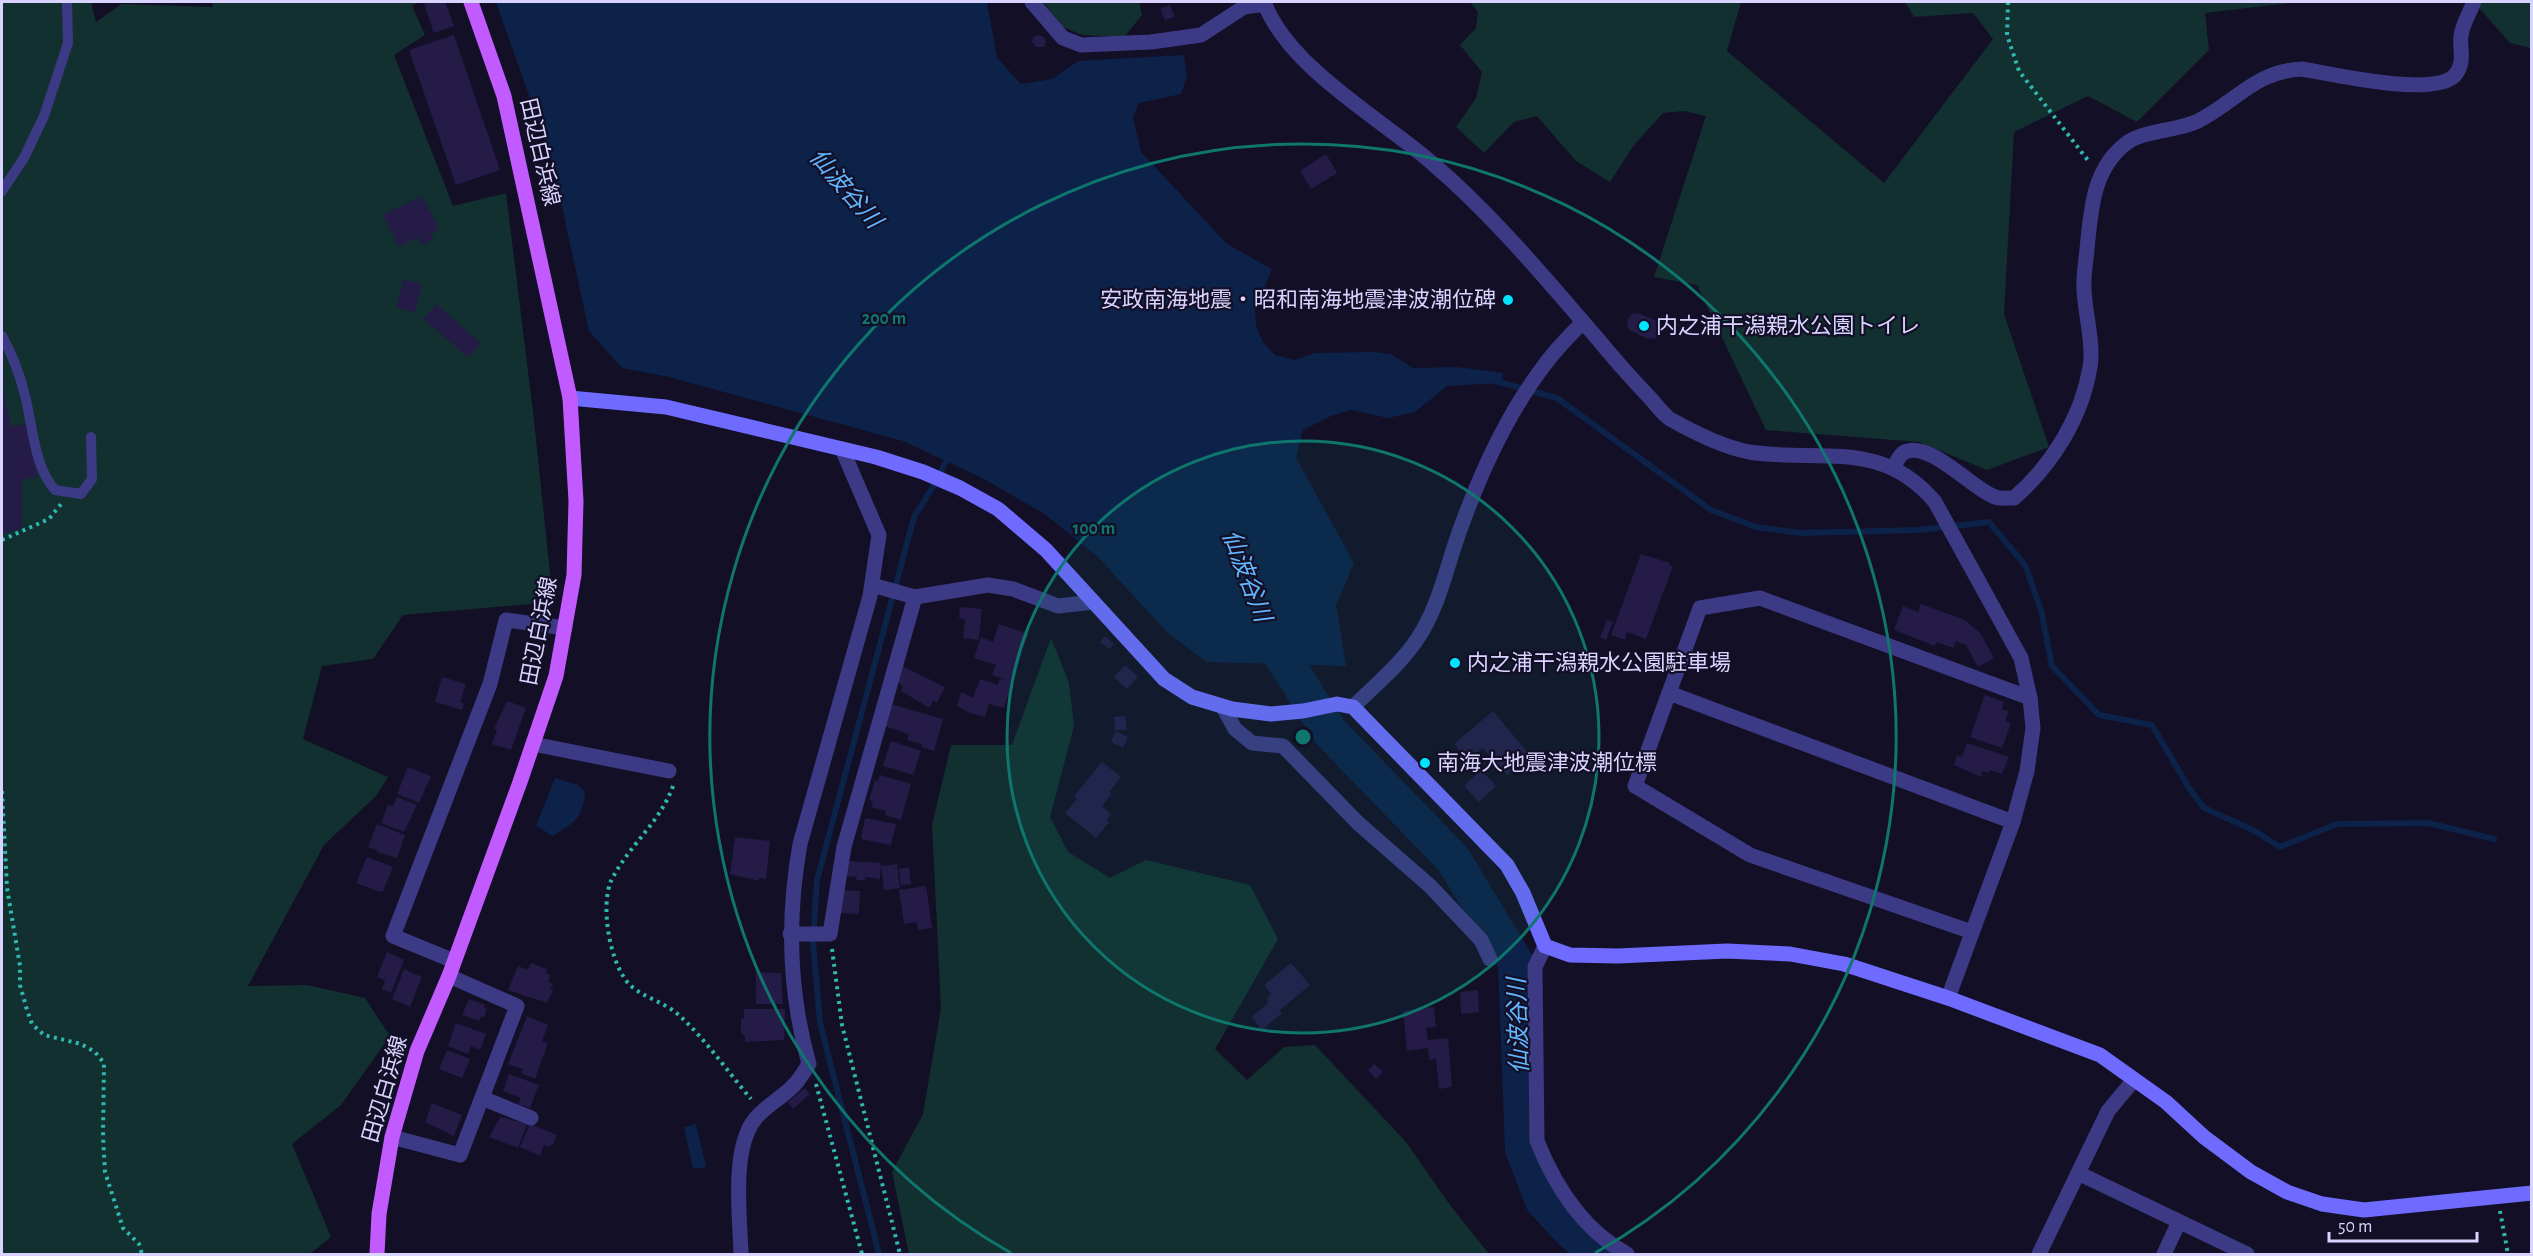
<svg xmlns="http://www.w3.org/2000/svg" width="2533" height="1256" viewBox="0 0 2533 1256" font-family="'Alegreya Sans','Noto Sans JP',sans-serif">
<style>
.green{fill:#12302f}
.water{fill:#0c2248}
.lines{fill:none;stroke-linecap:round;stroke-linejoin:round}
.stream{stroke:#0c2248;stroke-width:6}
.river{stroke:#0c2248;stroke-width:36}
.building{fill:#241b47}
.path{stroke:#2fb8b0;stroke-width:4;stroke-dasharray:3 4.5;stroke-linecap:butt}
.lane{stroke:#3d3a85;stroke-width:10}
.street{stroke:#3d3a85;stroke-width:15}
.secondary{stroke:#6f6bff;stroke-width:15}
.primary{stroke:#c25bff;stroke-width:15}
.ring{fill:none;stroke:#0f766e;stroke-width:3}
.poi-dot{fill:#00e5ff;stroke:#130f26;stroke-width:2}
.labels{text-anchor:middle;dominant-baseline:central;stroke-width:4.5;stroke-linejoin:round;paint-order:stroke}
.street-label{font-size:22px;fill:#d9d4ff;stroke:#130f26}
.poi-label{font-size:22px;fill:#d9d4ff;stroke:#130f26;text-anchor:start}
.water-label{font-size:24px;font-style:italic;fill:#62b6ff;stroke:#130f26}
.centre{fill:#0f766e;stroke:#130f26;stroke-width:3}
.ring-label{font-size:18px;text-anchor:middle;font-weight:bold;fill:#0f766e;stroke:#130f26;stroke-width:4.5;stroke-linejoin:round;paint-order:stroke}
</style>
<rect width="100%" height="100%" fill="#130f26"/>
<!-- green -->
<g class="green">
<path d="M2,2H91L96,22L122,4L213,7L212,2H419L412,6L425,35L394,55L453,206L506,193L534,420L553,602L403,615L373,659L322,666L303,739L388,777L376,796L324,845L248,986L307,985L365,998L390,1036L341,1105L292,1144L331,1237L310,1254H2Z"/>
<path d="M1043,2H1139L1142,15L1124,37L1082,35L1063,27Z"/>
<path d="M1470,2H1741L1727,51L1884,183L1993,39L1973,13L1914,17L1905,2H2299L2205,13L2209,50L2137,122L2088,96L2014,132L2004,314L2049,447L1987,470L1919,442L1766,430L1697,285L1654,277L1706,116L1684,111L1663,113L1634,145L1610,182L1576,161L1537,116L1514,122L1484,153L1456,127L1476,98L1482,72L1460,45L1476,28L1478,12Z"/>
<path d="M2474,2H2531V48L2510,43Z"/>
<path d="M1051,638L1069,683L1074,726L1050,817L1068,852L1110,878L1146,860L1250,885L1278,939L1215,1049L1247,1080L1284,1047L1315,1045L1406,1142L1450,1205L1489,1254H909L892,1172L923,1114L941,1008L932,825L951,745H1012Z"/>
</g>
<!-- water -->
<g class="water">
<path d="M496,2H987L997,58L1021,84L1052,79L1078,61L1184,55L1187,77L1181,94L1139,103L1133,117L1141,152L1227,244L1272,269L1255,309L1256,326L1263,342L1275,355L1295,360L1315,353L1374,352L1391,354L1413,368L1457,367L1503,373L1502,383L1447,386L1415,412L1388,418L1351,410L1331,416L1303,430L1296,458L1354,563L1336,605L1346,666L1207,662L1167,632L1097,556L1043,513L982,478L903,441L669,377L622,368L589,331L552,161Z"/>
<path d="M555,778L578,785L585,791C584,817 574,823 553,836L536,826Z"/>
<path d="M696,1124L706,1167L693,1169L684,1127Z"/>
</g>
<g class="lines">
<!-- stream -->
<g class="stream">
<path d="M1495,381L1557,398L1711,510L1756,527L1800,533L1919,530L1989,522L2025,565L2041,610L2052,666L2099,715L2152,725L2189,788L2204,808L2253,830L2280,847L2337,824L2428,823L2494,839"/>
<path d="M879,1254L820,1023L813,942L817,880L914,517L935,484L948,457L947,454"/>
</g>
<!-- river -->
<path class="river" d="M1261,623L1330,732L1453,859L1516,963L1523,1149L1543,1201L1571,1231L1598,1254"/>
</g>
<!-- building -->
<g class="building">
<path d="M432,2H445L454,26L434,33L424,4Z"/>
<path d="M1170,5L1175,17L1165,20L1160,9Z"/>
<path d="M454,35L500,170L456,185L409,50Z"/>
<path d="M1038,35L1044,37L1046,43L1044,47H1036L1032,42L1033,37Z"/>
<path d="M1326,154L1337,173L1311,189L1300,171Z"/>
<path d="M422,196L439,229L431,233L434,239L422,245L418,237L399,247L383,215Z"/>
<path d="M404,279L422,285L414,313L396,307Z"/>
<path d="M436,304L481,343L468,357L423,319Z"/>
<path d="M1638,313L1657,321L1660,327L1656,338L1648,339L1631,331L1627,326L1628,319L1632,314Z"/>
<path d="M2,386L11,426L30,424L37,477L22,480V529L2,533Z"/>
<path d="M1641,554L1670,563L1669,565L1673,566L1646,639L1627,632L1625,640L1611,635Z"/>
<path d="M1921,604L1965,620L1981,634L1994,658L1978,667L1966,645L1956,641L1953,648L1936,642L1935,646L1894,630L1903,606L1918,612Z"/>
<path d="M960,607L982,609L979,640L963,638L965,619L959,618Z"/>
<path d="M1607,620L1613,622L1606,640L1600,637Z"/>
<path d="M999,624L1028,634L1004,708L989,704L985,717L970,713L957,706L961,692L973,698L980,679L998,685L1000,679L1009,681L992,675L996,665L974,658L981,637L993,642Z"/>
<path d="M1105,636L1114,644L1109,649L1100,642Z"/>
<path d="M1125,665L1138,677L1127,689L1114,677Z"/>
<path d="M902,666L945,687L937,703L933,700L930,708L901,691L903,686L895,681Z"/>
<path d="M442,677L466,684L460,702L464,704L462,710L435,702Z"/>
<path d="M1985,695L2004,702L2002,709L2009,711L2005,721L2011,723L2002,748L1970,737Z"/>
<path d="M507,701L526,708L511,750L492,744L497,730L494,729Z"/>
<path d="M891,704L943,719L934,751L921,747L922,744L907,740L909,734L884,726Z"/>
<path d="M1493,711L1532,758L1519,771L1516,768L1507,775L1483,748L1468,760L1454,744Z"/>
<path d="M1125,716L1127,730H1115L1114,717Z"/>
<path d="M1116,731L1128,737L1123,748L1111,742Z"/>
<path d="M891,741L921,751L913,775L883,766Z"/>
<path d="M1967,743L2009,757L2002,774L1990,770L1989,773L1983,771L1981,777L1954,765L1957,755L1962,757Z"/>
<path d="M1102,762L1121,777L1109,792L1112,794L1102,806L1111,814L1107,820L1109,822L1096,838L1065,813L1077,799L1074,796Z"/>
<path d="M408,767L431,776L419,803L397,794Z"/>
<path d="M1481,770L1496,786L1479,802L1464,786Z"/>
<path d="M880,775L911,784L901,820L885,815L886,811L871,807L873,801L869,800L875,780L878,781Z"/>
<path d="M397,797L417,805L404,832L381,823L388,805L393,806Z"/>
<path d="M865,818L896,824L891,845L861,839Z"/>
<path d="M377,824L405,835L397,858L377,852V850L368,847Z"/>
<path d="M735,837L770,841L766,879L759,878V881L730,874Z"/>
<path d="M367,857L393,867L383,891L380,892L356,883Z"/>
<path d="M849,861L881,863L880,879L865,877V880H856L857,877L847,876Z"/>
<path d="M897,864L900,888L884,890L881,866Z"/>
<path d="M909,867L911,884L901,885L899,869Z"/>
<path d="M926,886L932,928L918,930L917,922L904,924L899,890Z"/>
<path d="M843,890L860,891L859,914L841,913Z"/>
<path d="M387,952L404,960L391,993L382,989L385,980L377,977Z"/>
<path d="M531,963L547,969L546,973L550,975L548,982L553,984L550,989L553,990L547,1003L508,990L518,966L528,970Z"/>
<path d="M1291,963L1310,985L1280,1010L1282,1013L1262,1030L1252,1017L1269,1002L1266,999L1271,994L1264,985Z"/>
<path d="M404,969L422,977L410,1007L392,999Z"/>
<path d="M756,972L781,973L783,1004H756Z"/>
<path d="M1478,990L1479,1012L1461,1014L1460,992Z"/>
<path d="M469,999L485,1005L484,1008L487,1009L484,1018L481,1016L479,1021L462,1015Z"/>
<path d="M1434,1007L1436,1027L1426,1028L1428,1040L1448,1038L1452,1087L1439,1089L1436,1059L1429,1060L1428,1048L1407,1051L1403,1011Z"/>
<path d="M744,1009H785L784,1040L745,1042V1036L741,1033V1018H744Z"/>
<path d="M527,1016L548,1025L542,1041L548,1043L535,1079L521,1073L523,1069L508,1064Z"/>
<path d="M456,1023L486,1034L480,1050L471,1046L468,1054L448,1046Z"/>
<path d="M447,1050L470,1059L462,1078L439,1069Z"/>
<path d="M1374,1064L1383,1072L1376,1079L1368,1070Z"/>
<path d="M509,1074L539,1085L530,1108L518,1104L521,1098L503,1091Z"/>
<path d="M805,1088L810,1094L793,1109L788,1102Z"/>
<path d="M432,1103L462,1115L454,1136L425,1122Z"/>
<path d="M500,1117L527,1124L518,1148L489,1137Z"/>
<path d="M530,1124L557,1135L553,1145L551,1144L550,1147L544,1145L540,1156L520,1147Z"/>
</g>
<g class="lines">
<!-- path -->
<g class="path">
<path d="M2008,2L2007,35L2019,71L2090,163"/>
<path d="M2,540L49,519L61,504"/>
<path d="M673,786C660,823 628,846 611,881C600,907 610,965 630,985C644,998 665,1002 680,1016C706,1040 728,1072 751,1099"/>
<path d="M2,791L7,888L20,966V985L27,1010L32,1024L44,1035L81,1044L95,1052L104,1063L103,1136L105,1172L123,1228L139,1244L142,1254"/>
<path d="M832,949L842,1025L900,1254"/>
<path d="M816,1084L862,1254"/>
<path d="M2500,1211L2508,1254"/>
</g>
<!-- lane -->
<g class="lane">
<path d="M2,191L24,158L44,116L68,43L67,2"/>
<path d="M2,336C12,354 19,372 24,392C33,424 33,465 55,490L81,494L92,479L91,437"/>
</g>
<!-- street -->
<g class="street">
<path d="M1032,2L1063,38L1081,45L1151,42L1201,35L1244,7L1265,4"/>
<path d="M1264,2C1288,67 1380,118 1432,163C1493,215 1545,278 1597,338C1614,359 1632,379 1651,399C1657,406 1663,414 1670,419C1693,432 1723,447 1749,452C1820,463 1881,438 1935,502L2021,658L2030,698L2033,728L2027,771L2013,822L1948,998"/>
<path d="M1893,468C1896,463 1899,456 1903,453C1928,438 1973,490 1995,497C2000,499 2008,498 2014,498C2052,465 2082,417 2090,367C2094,345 2085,313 2084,290C2083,276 2086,262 2087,249C2091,209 2093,167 2128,142C2146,130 2178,131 2198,121C2236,102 2255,71 2302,69C2331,74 2435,98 2455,75C2466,62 2459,48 2461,36C2462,25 2470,12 2474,2"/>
<path d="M872,585L915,597L988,585L1013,589L1058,606L1093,602"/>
<path d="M1669,693L2013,822"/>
<path d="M1223,707L1235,729L1252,743L1283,746L1358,823L1430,886L1481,940L1490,959"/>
<path d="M1353,707C1375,685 1401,664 1418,638C1440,605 1447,564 1461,527C1482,469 1508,412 1546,363C1557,348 1570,335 1583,322"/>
<path d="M533,744L669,771"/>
<path d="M1972,932L1750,855L1635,786L1700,608L1760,598L2030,698"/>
<path d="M790,934H830L844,847L915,597"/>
<path d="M1545,946L1535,967L1537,1141C1555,1186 1583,1230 1627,1254"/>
<path d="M454,961L393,936L490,684L506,620L565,628"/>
<path d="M482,1098L531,1118"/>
<path d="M392,1137L460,1155L517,1006L449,976"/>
<path d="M2078,1173L2247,1254"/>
<path d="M741,1254C740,1217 731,1149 755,1119C766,1105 784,1097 796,1083C801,1077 805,1070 809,1064C789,993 787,917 800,844L870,596L879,535L842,449"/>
<path d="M2039,1254L2108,1111L2133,1081"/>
<path d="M2164,1254L2179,1222"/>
</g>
<!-- secondary -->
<path class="secondary" d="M570,398L666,407L876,457L923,472L960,488L998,509L1046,550L1164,679L1192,697L1232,709L1271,714L1303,711L1337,704L1353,707L1507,865L1523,893L1545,946L1570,955L1618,956L1727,951L1790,954L1844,964L1948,998L2100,1055L2166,1102L2204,1137L2251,1172L2287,1192L2322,1204L2364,1210L2532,1193"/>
<!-- primary -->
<path class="primary" d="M377,1254L379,1214L392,1137L417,1051L449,976L520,782L556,676L574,575L576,501L570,398L504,96L471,2"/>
</g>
<!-- distance rings -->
<circle cx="1303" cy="737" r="296" fill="#0f766e" fill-opacity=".12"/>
<g class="ring">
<circle cx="1303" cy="737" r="296"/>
<path d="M1011 1253A593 593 0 1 1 1595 1253"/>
</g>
<!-- markers -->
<g class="poi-dot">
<circle cx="1508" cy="300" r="6"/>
<circle cx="1644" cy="326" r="6"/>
<circle cx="1455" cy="663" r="6"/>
<circle cx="1425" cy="763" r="6"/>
</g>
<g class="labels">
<!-- street labels -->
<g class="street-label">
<text transform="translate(540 152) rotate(77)">田辺白浜線</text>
<text transform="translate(539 631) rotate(-79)">田辺白浜線</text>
<text transform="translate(385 1089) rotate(-74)">田辺白浜線</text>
</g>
<!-- poi labels -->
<g class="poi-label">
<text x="1496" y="300" text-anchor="end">安政南海地震・昭和南海地震津波潮位碑</text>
<text x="1656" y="326">内之浦干潟親水公園トイレ</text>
<text x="1467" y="663">内之浦干潟親水公園駐車場</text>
<text x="1437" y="763">南海大地震津波潮位標</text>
</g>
<!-- water labels -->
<g class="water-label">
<text transform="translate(845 189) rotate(49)">仙波谷川</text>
<text transform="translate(1246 576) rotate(69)">仙波谷川</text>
<text transform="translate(1519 1026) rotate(-92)">仙波谷川</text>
</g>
</g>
<circle cx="1303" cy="737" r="9" class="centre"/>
<g class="ring-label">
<text x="884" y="324">200 m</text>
<text x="1094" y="534">100 m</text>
</g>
<!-- border -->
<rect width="2533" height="1256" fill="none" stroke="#d9d4ff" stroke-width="6"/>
<!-- scale -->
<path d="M2329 1232v9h148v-9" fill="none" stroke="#d9d4ff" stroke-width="3"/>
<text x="2338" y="1232" font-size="18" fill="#d9d4ff" stroke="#130f26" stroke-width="4.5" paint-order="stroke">50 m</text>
</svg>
